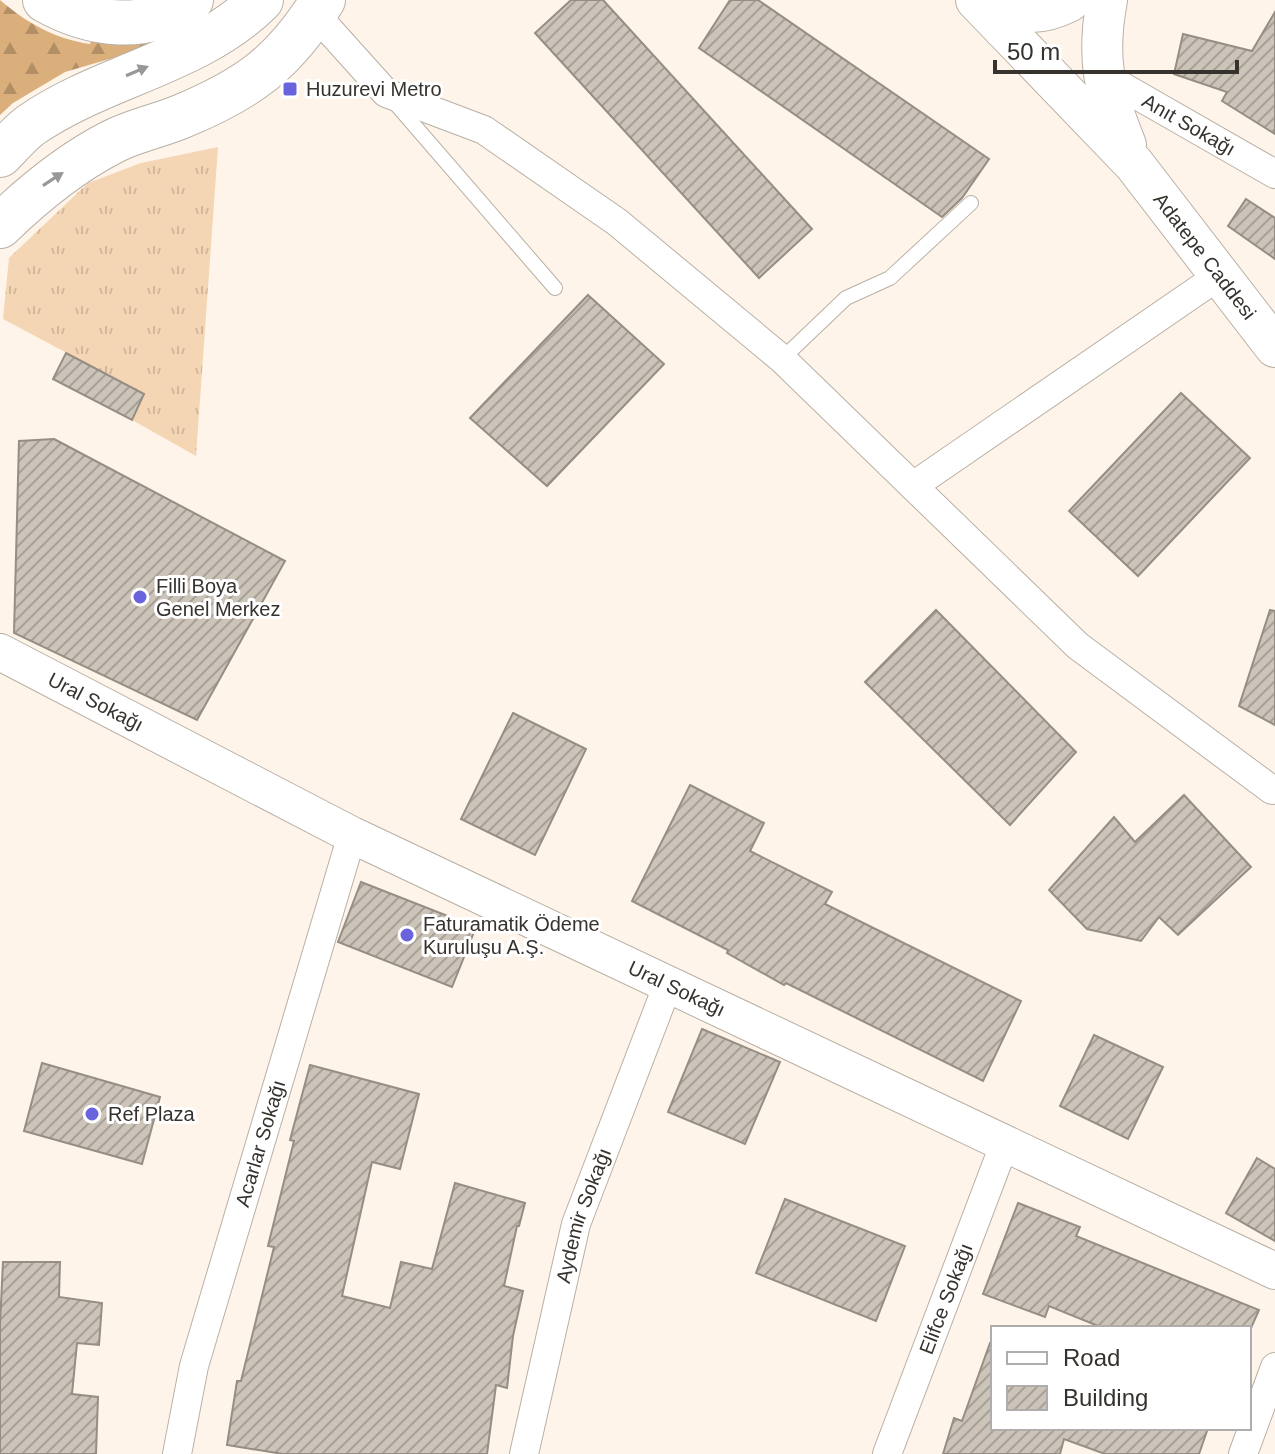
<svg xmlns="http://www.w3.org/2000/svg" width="1275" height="1454" viewBox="0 0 1275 1454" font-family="Helvetica,sans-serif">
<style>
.grass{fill:url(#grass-tufts)}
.forest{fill:url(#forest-firs)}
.building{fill:url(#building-hatch);stroke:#968d83;stroke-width:2}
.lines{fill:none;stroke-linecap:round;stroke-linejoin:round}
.service-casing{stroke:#b9b0a5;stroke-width:16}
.minor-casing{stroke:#b9b0a5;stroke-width:30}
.tertiary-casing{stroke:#b9b0a5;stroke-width:38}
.secondary-casing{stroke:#b9b0a5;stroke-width:42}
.primary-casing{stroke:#b9b0a5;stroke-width:46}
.trunk-casing{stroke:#b9b0a5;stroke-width:46}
.service{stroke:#fff;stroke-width:14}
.minor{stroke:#fff;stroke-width:28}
.tertiary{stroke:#fff;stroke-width:36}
.secondary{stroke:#fff;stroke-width:40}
.primary{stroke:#fff;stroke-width:44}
.trunk{stroke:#fff;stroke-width:44}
.oneway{fill:#9a9896}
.poi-dot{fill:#6964dd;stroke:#fff;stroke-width:3}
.labels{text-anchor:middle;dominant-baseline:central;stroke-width:6;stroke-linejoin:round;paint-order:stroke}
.poi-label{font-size:20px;fill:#36322e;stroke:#fff;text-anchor:start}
.street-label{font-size:20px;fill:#36322e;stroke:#fff}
</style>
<defs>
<pattern id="grass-tufts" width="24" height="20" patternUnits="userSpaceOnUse" patternTransform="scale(2)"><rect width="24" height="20" fill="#f4d6b4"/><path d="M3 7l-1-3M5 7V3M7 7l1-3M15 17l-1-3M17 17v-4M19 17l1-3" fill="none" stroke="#d2b89b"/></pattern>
<pattern id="forest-firs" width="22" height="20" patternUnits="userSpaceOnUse" patternTransform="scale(2)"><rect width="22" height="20" fill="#daaf7b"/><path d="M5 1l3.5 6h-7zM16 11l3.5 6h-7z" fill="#b28f65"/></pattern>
<pattern id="building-hatch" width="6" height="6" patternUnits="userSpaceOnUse" patternTransform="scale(2)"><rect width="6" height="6" fill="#cdc4b9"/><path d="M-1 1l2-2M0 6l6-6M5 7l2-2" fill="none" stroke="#a7a097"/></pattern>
</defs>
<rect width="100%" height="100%" fill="#fef4ea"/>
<!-- grass -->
<path class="grass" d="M218,147L196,456L132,420L144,394L3,319L9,258L88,183L141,163Z"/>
<!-- forest -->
<path class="forest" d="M0,0C27,23 55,39 90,44L92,38L176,32L130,53L65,72L13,103L0,115Z"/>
<!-- building -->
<g class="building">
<path d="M571,0H603L812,229L759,278L535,33Z"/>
<path d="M730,0H758L989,159L962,198L942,217L699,48Z"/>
<path d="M1275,12V134L1222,101L1227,92L1174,74L1183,34L1252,51Z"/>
<path d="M1246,199L1275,218V259L1228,226Z"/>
<path d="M588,295L664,364L547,486L470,418Z"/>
<path d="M66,353L144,394L132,420L53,379Z"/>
<path d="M1181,393L1250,458L1138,576L1069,511Z"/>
<path d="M54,439L285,561L197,720L14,633L19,441Z"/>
<path d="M936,610L1076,752L1010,825L865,682Z"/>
<path d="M1270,610L1275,611V725L1239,706Z"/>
<path d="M513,713L586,749L535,855L461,819Z"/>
<path d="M690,785L764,823L750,851L832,892L825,904L1021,1001L983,1081L786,983L784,985L727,953L728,950L632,901Z"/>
<path d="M1184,795L1251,867L1178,935L1159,917L1141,941L1087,929L1049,890L1114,817L1135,842Z"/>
<path d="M361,882L476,927L452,987L338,942Z"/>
<path d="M702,1029L780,1062L745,1144L668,1112Z"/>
<path d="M1094,1035L1163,1067L1128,1139L1060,1106Z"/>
<path d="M42,1063L160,1097L142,1164L24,1131Z"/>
<path d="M310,1065L419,1094L400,1169L372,1162L342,1296L390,1308L401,1262L432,1269L455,1183L525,1203L519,1226H517L504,1286L523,1291L513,1336L507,1388L496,1385L487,1454H283L227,1445L237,1381H241L274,1247L268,1246L294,1141L290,1140Z"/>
<path d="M1257,1158L1275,1169V1241L1226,1213Z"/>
<path d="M785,1199L905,1246L876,1321L756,1273Z"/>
<path d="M1018,1203L1080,1227L1076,1236L1259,1310L1251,1328H1103L1049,1306L1045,1317L983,1294Z"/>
<path d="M3,1262H60L59,1297L102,1303L99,1345L77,1343L72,1394L98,1397L96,1454H0V1324Z"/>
<path d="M990,1343L993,1344V1428H1208L1199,1454H1105L1064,1439L1060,1454H943L954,1418L962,1421Z"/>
</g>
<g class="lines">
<!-- service casing -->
<g class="service-casing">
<g id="service">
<path d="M395,103L555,288"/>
<path d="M782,359L846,298L890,278L971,203"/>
</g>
</g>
<!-- minor casing -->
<g class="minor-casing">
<g id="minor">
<path d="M315,14L386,93L484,130L617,222L782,359L1078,646L1272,790"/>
<path id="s1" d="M1102,75L1275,174"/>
<path d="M913,486L1220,275"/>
<path id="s2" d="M177,1454L194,1366L352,835"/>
<path id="s3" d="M524,1454L576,1224L668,984"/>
<path id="s4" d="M887,1454L1004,1145"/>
<path d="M1243,1454L1275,1367"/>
</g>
</g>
<!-- tertiary casing -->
<g class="tertiary-casing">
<g id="tertiary">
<path id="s5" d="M0,652L352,835L1275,1271"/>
</g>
</g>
<!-- secondary casing -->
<g class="secondary-casing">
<g id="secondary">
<path id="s6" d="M976,0L1134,164L1275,347"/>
<path d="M1107,0C1096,59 1104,91 1126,145"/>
</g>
</g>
<!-- primary casing -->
<g class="primary-casing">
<path id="primary" d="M986,0C1020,9 1034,17 1068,0"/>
</g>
<!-- trunk casing -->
<g class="trunk-casing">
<g id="trunk">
<path d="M45,0C91,26 148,34 191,0"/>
<path d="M0,155C10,145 20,133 31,125C103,75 198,63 261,0"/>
<path d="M0,226C34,193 69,164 112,142C133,131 158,126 180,117C248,89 284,63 323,0"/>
</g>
</g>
<!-- service -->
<use href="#service" class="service"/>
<!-- minor -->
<use href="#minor" class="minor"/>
<!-- tertiary -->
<use href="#tertiary" class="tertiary"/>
<!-- secondary -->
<use href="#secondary" class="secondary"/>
<!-- primary -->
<use href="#primary" class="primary"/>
<!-- trunk -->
<use href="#trunk" class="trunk"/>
</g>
<!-- one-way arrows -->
<defs><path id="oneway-solid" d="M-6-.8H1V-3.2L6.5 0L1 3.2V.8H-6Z" transform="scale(2)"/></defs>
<g class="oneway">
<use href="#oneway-solid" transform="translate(137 71) rotate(-23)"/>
<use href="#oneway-solid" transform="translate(53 179) rotate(-33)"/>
</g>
<!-- markers -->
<g class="poi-dot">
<rect x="282" y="81" width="16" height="16" rx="4"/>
<circle cx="140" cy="597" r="8"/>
<circle cx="407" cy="935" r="8"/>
<circle cx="92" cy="1114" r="8"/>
</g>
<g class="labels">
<!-- poi labels -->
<g class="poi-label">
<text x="306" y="89">Huzurevi Metro</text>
<text x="156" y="586">Filli Boya<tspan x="156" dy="23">Genel Merkez</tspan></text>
<text x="423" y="924">Faturamatik Ödeme<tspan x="423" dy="23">Kuruluşu A.Ş.</tspan></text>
<text x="108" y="1114">Ref Plaza</text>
</g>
<!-- street labels -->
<g class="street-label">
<text stroke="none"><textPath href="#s1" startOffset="100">Anıt Sokağı</textPath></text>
<text stroke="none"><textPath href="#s6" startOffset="344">Adatepe Caddesi</textPath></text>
<text stroke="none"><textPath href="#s5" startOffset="108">Ural Sokağı</textPath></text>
<text stroke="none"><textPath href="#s5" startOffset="756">Ural Sokağı</textPath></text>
<text stroke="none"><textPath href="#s2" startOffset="322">Acarlar Sokağı</textPath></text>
<text stroke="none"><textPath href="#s3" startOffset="246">Aydemir Sokağı</textPath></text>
<text stroke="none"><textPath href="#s4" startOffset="166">Elifce Sokağı</textPath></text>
</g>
</g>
<!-- legend -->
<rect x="991" y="1326" width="260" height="104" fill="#ffffff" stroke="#afadab" stroke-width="2"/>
<rect x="1007" y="1352" width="40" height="12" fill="#ffffff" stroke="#afadab" stroke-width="2"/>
<text x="1063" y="1366" font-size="24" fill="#36322e">Road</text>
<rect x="1007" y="1386" width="40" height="24" fill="url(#building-hatch)" stroke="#afadab" stroke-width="2"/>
<text x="1063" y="1406" font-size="24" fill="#36322e">Building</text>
<!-- scale -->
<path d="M995 60v12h242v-12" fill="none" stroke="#36322e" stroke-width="4"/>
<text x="1007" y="60" font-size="24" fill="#36322e" stroke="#ffffff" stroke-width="6" paint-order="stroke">50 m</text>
</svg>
